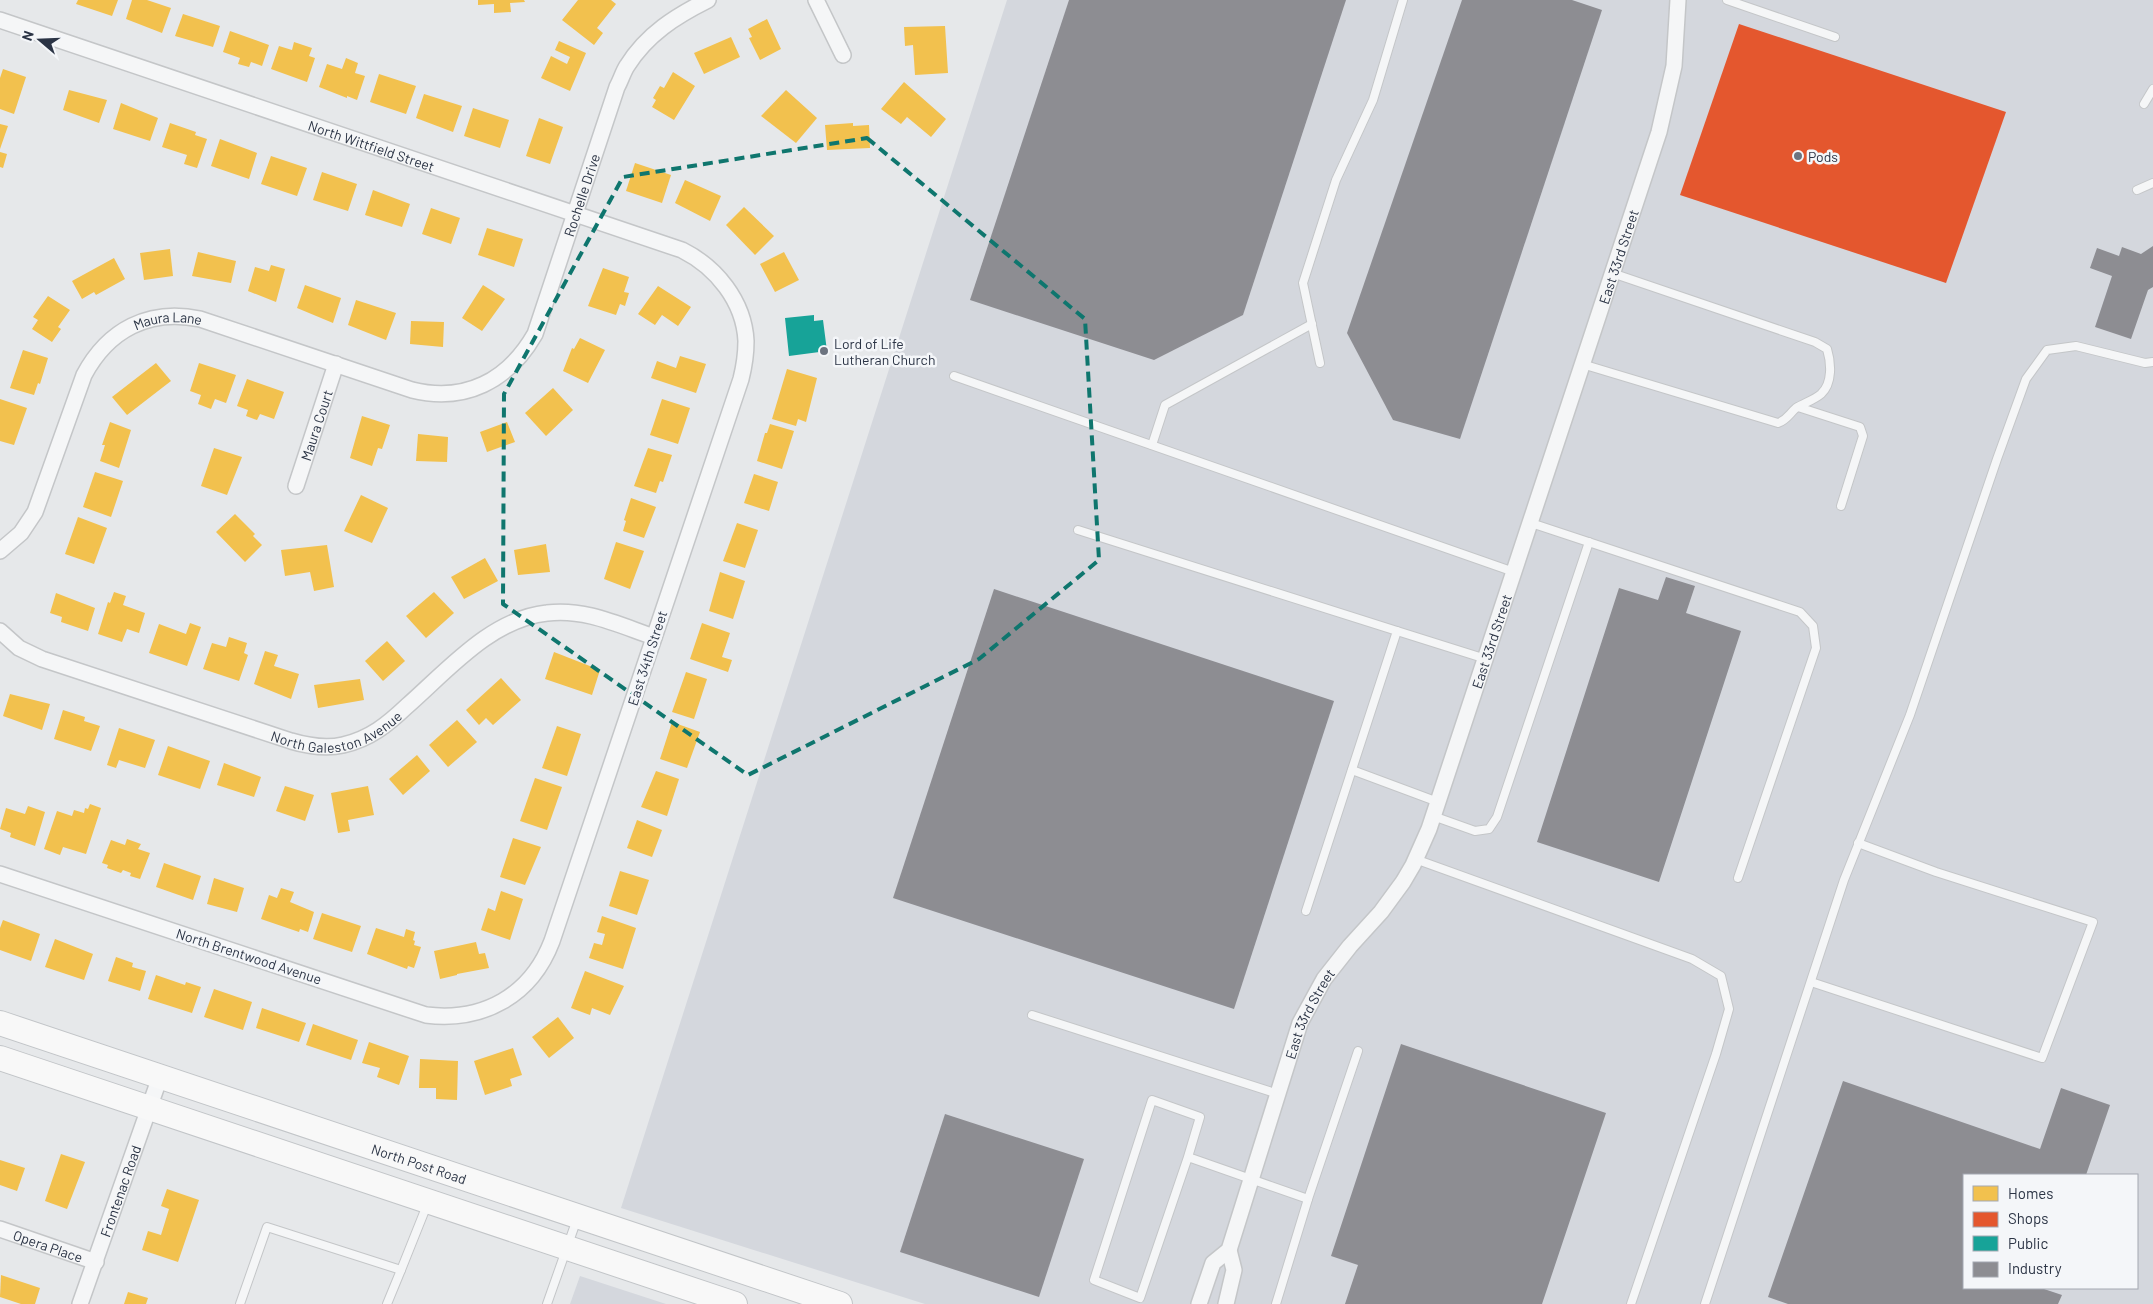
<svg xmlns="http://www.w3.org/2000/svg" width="2153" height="1304" viewBox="0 0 2153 1304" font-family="Barlow,sans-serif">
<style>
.built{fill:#d4d7dd;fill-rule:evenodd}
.homes{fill:#f2c14e}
.shops{fill:#e4572e}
.public{fill:#17a398}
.industry{fill:#8d8d92}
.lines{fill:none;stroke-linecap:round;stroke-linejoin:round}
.service-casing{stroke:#c4c6c8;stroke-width:10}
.minor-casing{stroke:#c4c6c8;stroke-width:18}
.primary-casing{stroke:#c2c5c8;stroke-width:26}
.service{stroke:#f5f6f7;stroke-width:8}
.minor{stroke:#f5f6f7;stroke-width:15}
.primary{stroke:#f8f8f8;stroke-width:24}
.marked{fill:none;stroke:#0f766e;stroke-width:4;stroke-dasharray:10 6;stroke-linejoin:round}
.poi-dot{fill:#6c737f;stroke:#f4f6f9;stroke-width:2}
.labels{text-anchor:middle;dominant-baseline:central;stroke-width:5;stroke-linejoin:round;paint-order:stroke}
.street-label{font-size:14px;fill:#2b3445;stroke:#f4f6f9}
.poi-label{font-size:14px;fill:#2b3445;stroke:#f4f6f9;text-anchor:start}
</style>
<rect width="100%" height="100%" fill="#e6e8ea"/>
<!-- built -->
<g class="built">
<path d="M1007,0H2153V1304H925L621,1208ZM1964,1175H2137V1288H1964Z"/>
<path d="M580,1276L666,1304H570Z"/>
</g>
<!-- homes -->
<g class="homes">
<path d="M78,0H118L112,16L76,4Z"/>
<path d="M132,0H147L171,8L162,33L126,19Z"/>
<path d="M478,0H524L525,2L510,3L511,12L494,13V4L478,5Z"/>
<path d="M578,0H611L616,4L597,28L603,33L594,45L562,20Z"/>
<path d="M183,14L220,26L213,47L175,36Z"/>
<path d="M767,19L781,49L760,60L749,38L752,37L748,29Z"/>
<path d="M945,26L948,73L915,75L913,45L905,46L904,27Z"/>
<path d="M230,31L269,45L262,66L251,62L249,67L238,64L240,58L223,52Z"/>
<path d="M731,37L740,57L704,74L694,53Z"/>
<path d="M559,41L586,53L570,91L541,78L551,56L567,64L570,57L555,50Z"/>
<path d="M294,42L312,48L309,56L315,58L307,82L271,69L279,46L292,50Z"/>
<path d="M346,58L358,63L355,73L365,76L357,100L347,96V98L319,87L327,64L342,69Z"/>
<path d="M3,69L26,77L14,114L0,109V78Z"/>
<path d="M673,72L695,86L674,120L652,107L656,100L653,98L660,86L664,88Z"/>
<path d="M379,74L416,86L406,114L370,102Z"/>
<path d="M904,82L946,119L931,137L907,117L901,124L881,109Z"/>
<path d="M69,90L107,100L99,123L63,110Z"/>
<path d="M786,90L817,118L796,143L761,116Z"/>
<path d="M424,94L462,106L453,132L416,118Z"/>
<path d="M121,103L158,118L150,141L113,129Z"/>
<path d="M473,108L509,120L500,148L464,136Z"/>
<path d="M539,118L563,127L550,164L526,156Z"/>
<path d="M170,123L196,132L195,135L207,139L197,168L184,164L187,155L162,147Z"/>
<path d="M853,123V126L869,125L870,148L827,150L825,125Z"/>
<path d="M0,124L8,126L0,149Z"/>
<path d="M220,139L257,153L249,179L211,166Z"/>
<path d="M0,152L7,154L3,168L0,167Z"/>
<path d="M271,156L307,168L297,196L261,184Z"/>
<path d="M635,163L671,175L662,203L626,191Z"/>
<path d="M322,172L357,184L348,211L313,200Z"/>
<path d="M685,180L721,196L710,221L675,203Z"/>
<path d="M373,190L410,204L402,227L365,215Z"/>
<path d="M744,207L774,236L755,255L726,225Z"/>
<path d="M431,208L460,218L451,244L422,234Z"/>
<path d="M487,228L523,239L514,267L478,255Z"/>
<path d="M170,249L173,276L144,280L140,253Z"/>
<path d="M198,252L236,261L231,283L192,276Z"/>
<path d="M784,252L799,280L775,292L760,264Z"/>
<path d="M114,258L125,279L96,295L94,292L82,299L72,281Z"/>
<path d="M271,265L285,269L276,302L248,291L255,267L269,271Z"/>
<path d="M603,268L629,277L624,292L629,293L625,306L620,304L616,315L588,306Z"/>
<path d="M305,285L341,298L333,323L297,308Z"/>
<path d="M483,285L505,299L482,331L462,318Z"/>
<path d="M658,286L691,307L678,326L662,315L655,325L638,314Z"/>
<path d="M48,296L70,310L58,327L61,329L52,342L32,329L38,320L33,317Z"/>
<path d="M356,300L396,313L386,340L348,325Z"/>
<path d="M411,321L444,322L443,347L410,344Z"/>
<path d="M580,338L605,350L588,383L563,371L572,348L574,349Z"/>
<path d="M23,350L48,358L40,384L38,383L34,395L10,388Z"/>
<path d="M680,356L706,364L696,393L651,378L657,361L676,368Z"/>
<path d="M156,363L171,381L127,415L112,397Z"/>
<path d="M199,363L236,375L226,403L215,399L211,409L198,404L201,395L190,391Z"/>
<path d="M787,369L817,378L806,422L798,419L796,426L772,419Z"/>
<path d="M247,379L284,392L274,419L260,414L257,420L246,416L248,410L237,406Z"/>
<path d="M553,388L573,410L546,436L525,413Z"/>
<path d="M0,399L27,408L14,445L0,441Z"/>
<path d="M662,399L690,408L678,444L650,435Z"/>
<path d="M362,416L390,425L382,449L378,448L372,466L350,458Z"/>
<path d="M110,422L131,430L119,468L100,461L105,445H102Z"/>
<path d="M507,422L515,442L487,452L480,432Z"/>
<path d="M770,424L794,431L782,469L757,461L765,433H767Z"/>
<path d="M418,434L448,437L447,462L416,461Z"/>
<path d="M214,448L242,457L227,495L201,486Z"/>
<path d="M648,448L672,455L663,482L660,481L656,493L634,486Z"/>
<path d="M95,472L123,481L111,517L83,507Z"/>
<path d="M754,474L778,482L769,511L744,503Z"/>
<path d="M361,495L388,508L372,543L344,531Z"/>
<path d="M631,498L656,507L644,538L623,531L626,521L624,520Z"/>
<path d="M235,514L255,534L253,536L262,545L245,562L216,532Z"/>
<path d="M78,517L107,528L94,564L65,554Z"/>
<path d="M737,523L758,530L745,568L723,561Z"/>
<path d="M616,542L644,551L630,589L604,579Z"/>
<path d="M546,544L550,572L518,575L514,550Z"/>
<path d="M327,545L334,587L314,591L310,572L285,576L281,550Z"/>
<path d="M485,558L498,581L464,599L451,577Z"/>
<path d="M720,572L745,581L733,619L709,611Z"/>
<path d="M114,592L126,596L123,605L145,613L139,633L127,629L122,642L98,634L108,602L110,603Z"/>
<path d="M434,592L454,613L426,638L406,616Z"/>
<path d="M56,593L95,608L88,631L61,622L62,617L50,613Z"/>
<path d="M190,623L201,627L187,666L149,653L159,624L186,634Z"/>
<path d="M702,623L730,633L722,657L732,660L728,672L690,659Z"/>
<path d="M229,637L247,643L244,653L248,655L239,681L203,669L212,643L226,647Z"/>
<path d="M387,641L405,661L383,681L365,661Z"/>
<path d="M265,651L278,655L274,666L299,674L291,699L254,684Z"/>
<path d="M554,652L600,670L592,695L545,679Z"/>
<path d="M686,672L707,679L694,719L672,712Z"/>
<path d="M501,678L521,700L493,725L486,718L479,725L466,710Z"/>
<path d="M360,679L364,700L318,708L314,685Z"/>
<path d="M10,694L50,704L42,730L3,716Z"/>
<path d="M63,710L85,717L84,721L100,726L91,751L54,739Z"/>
<path d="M457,720L477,742L448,767L429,745Z"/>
<path d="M672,722L700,732L687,768L660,759Z"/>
<path d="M557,726L581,734L567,776L542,768Z"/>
<path d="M119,728L155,740L145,768L119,760L116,768L107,765Z"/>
<path d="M168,746L210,761L200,789L158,775Z"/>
<path d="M417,755L430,771L403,795L389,779Z"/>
<path d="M224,763L261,777L254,797L217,785Z"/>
<path d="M656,771L679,779L667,816L641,807Z"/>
<path d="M535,778L562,787L547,830L520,821Z"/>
<path d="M285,786L314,795L305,821L276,811Z"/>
<path d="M368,786L374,815L348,820L350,831L338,833L331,793Z"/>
<path d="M90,804L101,808L86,854L63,847L60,855L44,849L57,811L72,816L74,810L84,813L85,808L88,809Z"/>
<path d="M28,806L45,812L35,846L10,837L11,833L0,829L6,808L25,814Z"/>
<path d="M637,820L662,830L652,857L627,848Z"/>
<path d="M513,838L541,847L525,885L500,877Z"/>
<path d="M127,839L141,844L138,849L150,853L140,879L130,876L131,873L123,870L121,873L107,868L108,865L102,863L111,840L125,845Z"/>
<path d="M164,863L201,876L193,900L156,887Z"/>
<path d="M620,871L649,880L637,915L609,906Z"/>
<path d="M214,878L244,888L237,912L207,904Z"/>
<path d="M281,888L294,892L290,902L314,912L308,932L300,929L299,932L261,919L269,895L277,898Z"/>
<path d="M501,891L523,899L510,940L481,930L488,908L495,911Z"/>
<path d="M322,913L361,926L352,952L313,939Z"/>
<path d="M602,916L636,928L623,969L589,958L594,943L602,945L605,934L597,932Z"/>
<path d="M3,920L40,934L31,961L0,950V928Z"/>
<path d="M376,928L404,937L406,929L415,932L413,940L415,941L414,945L421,947L414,968L408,966L407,969L367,954Z"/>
<path d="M55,939L93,954L84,980L45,967Z"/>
<path d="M476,942L479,954L485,953L489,968L457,974V975L440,979L434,951Z"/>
<path d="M116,957L133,963L132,967L146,971L140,991L108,981Z"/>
<path d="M585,971L624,986L610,1015L592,1008L590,1015L571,1008Z"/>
<path d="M156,975L185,985L186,982L201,987L192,1013L148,999Z"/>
<path d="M214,989L252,1002L243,1030L204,1017Z"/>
<path d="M262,1008L306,1023L299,1042L256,1028Z"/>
<path d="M558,1017L574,1038L549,1058L532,1037Z"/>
<path d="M313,1024L358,1040L351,1060L306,1045Z"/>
<path d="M369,1042L409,1056L399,1085L377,1077L380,1068L362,1063Z"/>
<path d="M513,1048L522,1075L510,1079L512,1086L485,1095L474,1061Z"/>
<path d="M420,1059L458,1061L457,1100L436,1099V1088H419Z"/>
<path d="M61,1154L85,1162L67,1209L45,1201Z"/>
<path d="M0,1160L25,1168L17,1191L0,1185Z"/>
<path d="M167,1189L199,1200L178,1262L142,1250L148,1231L161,1235L169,1209L161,1206Z"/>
<path d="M1,1275L40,1288L35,1304H21L0,1297Z"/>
<path d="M128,1292L148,1298L146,1304H124Z"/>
</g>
<!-- shops -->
<path class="shops" d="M1739,24L2006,112L1946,283L1680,195Z"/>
<!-- public -->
<path class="public" d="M814,315V321L823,320L827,351L789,356L785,318Z"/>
<!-- industry -->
<g class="industry">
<path d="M1069,0H1346L1243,315L1154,360L970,300Z"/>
<path d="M1462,0H1572L1602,10L1460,439L1393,420L1347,333Z"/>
<path d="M2153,246V287L2148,290L2131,339L2095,327L2112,276L2090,268L2097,248L2119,256L2122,247L2141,254Z"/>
<path d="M1666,577L1695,586L1686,613L1741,631L1659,882L1537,842L1619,588L1658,600Z"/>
<path d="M994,589L1334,701L1234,1009L893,898Z"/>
<path d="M1401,1044L1606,1113L1542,1304H1345L1358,1265L1331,1256Z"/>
<path d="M1843,1081L2040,1149L2061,1088L2110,1105L2086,1175H1964V1288H2041L2062,1295L2058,1304H1788L1768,1297Z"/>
<path d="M945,1114L1084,1159L1039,1297L900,1252Z"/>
</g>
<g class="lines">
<!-- service casing -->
<g class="service-casing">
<g id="service">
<path d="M1727,0L1835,37"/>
<path d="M2144,104L2153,89"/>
<path d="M2137,190L2153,183"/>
<path d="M1320,363L1303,283L1336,180L1373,100L1403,0"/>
<path d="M1582,364L1778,423C1787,420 1789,414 1796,408C1804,403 1814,400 1821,394C1833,383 1831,362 1827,349L1815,342L1612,273"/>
<path d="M954,376L1514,572"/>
<path d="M1798,407L1860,427L1863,436L1841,506"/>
<path d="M1152,445L1165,405L1312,324"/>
<path d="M1531,523L1800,612L1813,626L1816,648L1738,878"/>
<path d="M1078,530L1397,631L1306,911"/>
<path d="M1397,631L1486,659"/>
<path d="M1352,770L1438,802"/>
<path d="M1433,816L1475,831L1489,829L1497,817L1589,542"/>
<path d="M1415,859L1692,959L1721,976L1729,1009L1716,1054L1631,1304"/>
<path d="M1811,982L2042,1058L2093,922L1936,872L1858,843"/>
<path d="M1032,1015L1278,1094"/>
<path d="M1188,1157L1200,1117L1152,1100L1094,1280L1140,1298L1188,1157L1308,1199L1276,1304"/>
<path d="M1308,1199L1358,1051"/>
<path d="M401,1270L427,1205"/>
<path d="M240,1304L267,1227L401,1270L387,1304"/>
<path d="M547,1304L577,1219"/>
<path d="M1705,1304L1844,880L1910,715L1997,459L2026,379L2047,350L2076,346L2145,363L2153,362"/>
</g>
</g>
<!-- minor casing -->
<g class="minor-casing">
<g id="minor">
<path d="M816,0L843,55"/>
<path id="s1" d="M0,20L682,250C716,267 744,301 746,341C746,354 744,367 741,379L552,941C531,996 483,1022 426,1015L0,874"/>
<path id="s2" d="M296,486L336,364"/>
<path id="s3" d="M0,551L21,533L35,512L84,375C108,330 149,308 200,319L412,390C465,403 508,381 535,334L617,87C621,80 623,72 627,66C647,34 676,16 708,0"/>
<path id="s4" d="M0,631L19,648L42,659L291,741C308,746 326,749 343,745C370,739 388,724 407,706C448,670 491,619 547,613C584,608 619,625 654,637"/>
<path id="s5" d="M0,1229L96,1262"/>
<path id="s6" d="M80,1304L160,1077"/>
<path id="s7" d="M1199,1304L1213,1263L1229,1250L1300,1023L1324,979L1350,946L1381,912L1403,882L1413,865L1429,829L1659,132L1674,66L1678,0"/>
<path d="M1226,1304L1234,1270L1229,1250"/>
</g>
</g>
<!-- primary casing -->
<g class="primary-casing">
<g id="primary">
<path id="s8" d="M0,1023L840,1304"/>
<path d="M0,1058L735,1304"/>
</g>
</g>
<!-- service -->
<use href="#service" class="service"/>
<!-- minor -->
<use href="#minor" class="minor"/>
<!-- primary -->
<use href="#primary" class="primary"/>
</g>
<!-- marked area -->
<path class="marked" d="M867,138L1085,319L1099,560L979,659L748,775L503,604L504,394L623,177Z"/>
<!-- markers -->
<g class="poi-dot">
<circle cx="1798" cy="156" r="5"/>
<circle cx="824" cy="351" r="5"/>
</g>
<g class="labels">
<!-- street labels -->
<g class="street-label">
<text stroke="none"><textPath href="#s1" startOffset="392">North Wittfield Street</textPath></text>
<text stroke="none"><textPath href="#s3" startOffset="854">Rochelle Drive</textPath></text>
<text stroke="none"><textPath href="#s7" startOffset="1139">East 33rd Street</textPath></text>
<text stroke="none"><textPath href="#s3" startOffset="305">Maura Lane</textPath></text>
<text stroke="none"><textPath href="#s2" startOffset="64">Maura Court</textPath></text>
<text stroke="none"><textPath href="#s7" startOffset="734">East 33rd Street</textPath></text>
<text transform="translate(647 658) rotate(-72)">East 34th Street</text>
<text stroke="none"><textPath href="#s4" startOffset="362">North Galeston Avenue</textPath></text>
<text transform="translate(249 956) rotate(18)">North Brentwood Avenue</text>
<text stroke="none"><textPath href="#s7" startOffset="314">East 33rd Street</textPath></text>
<text stroke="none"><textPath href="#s8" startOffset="442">North Post Road</textPath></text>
<text stroke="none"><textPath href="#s6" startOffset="120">Frontenac Road</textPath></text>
<text stroke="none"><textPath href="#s5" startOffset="51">Opera Place</textPath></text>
</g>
<!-- poi labels -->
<g class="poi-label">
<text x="1808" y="156">Pods</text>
<text x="834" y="343">Lord of Life<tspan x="834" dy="16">Lutheran Church</tspan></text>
</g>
</g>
<!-- legend -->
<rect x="1963" y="1174" width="175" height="115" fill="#f4f6f9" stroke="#a4a8b1"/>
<rect x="1973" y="1186" width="25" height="15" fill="#f2c14e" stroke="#a4a8b1"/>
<text x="2008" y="1199" font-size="15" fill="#2b3445">Homes</text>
<rect x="1973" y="1212" width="25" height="15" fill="#e4572e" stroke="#a4a8b1"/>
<text x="2008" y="1224" font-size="15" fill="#2b3445">Shops</text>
<rect x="1973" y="1236" width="25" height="15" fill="#17a398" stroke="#a4a8b1"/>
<text x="2008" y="1249" font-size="15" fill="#2b3445">Public</text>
<rect x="1973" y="1262" width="25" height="15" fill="#8d8d92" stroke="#a4a8b1"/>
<text x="2008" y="1274" font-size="15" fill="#2b3445">Industry</text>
<!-- north arrow -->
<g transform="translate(40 40) rotate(289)" stroke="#f4f6f9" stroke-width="4" paint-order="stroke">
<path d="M0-4L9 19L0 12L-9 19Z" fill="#2b3445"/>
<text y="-8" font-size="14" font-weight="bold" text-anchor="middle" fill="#2b3445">N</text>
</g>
</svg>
